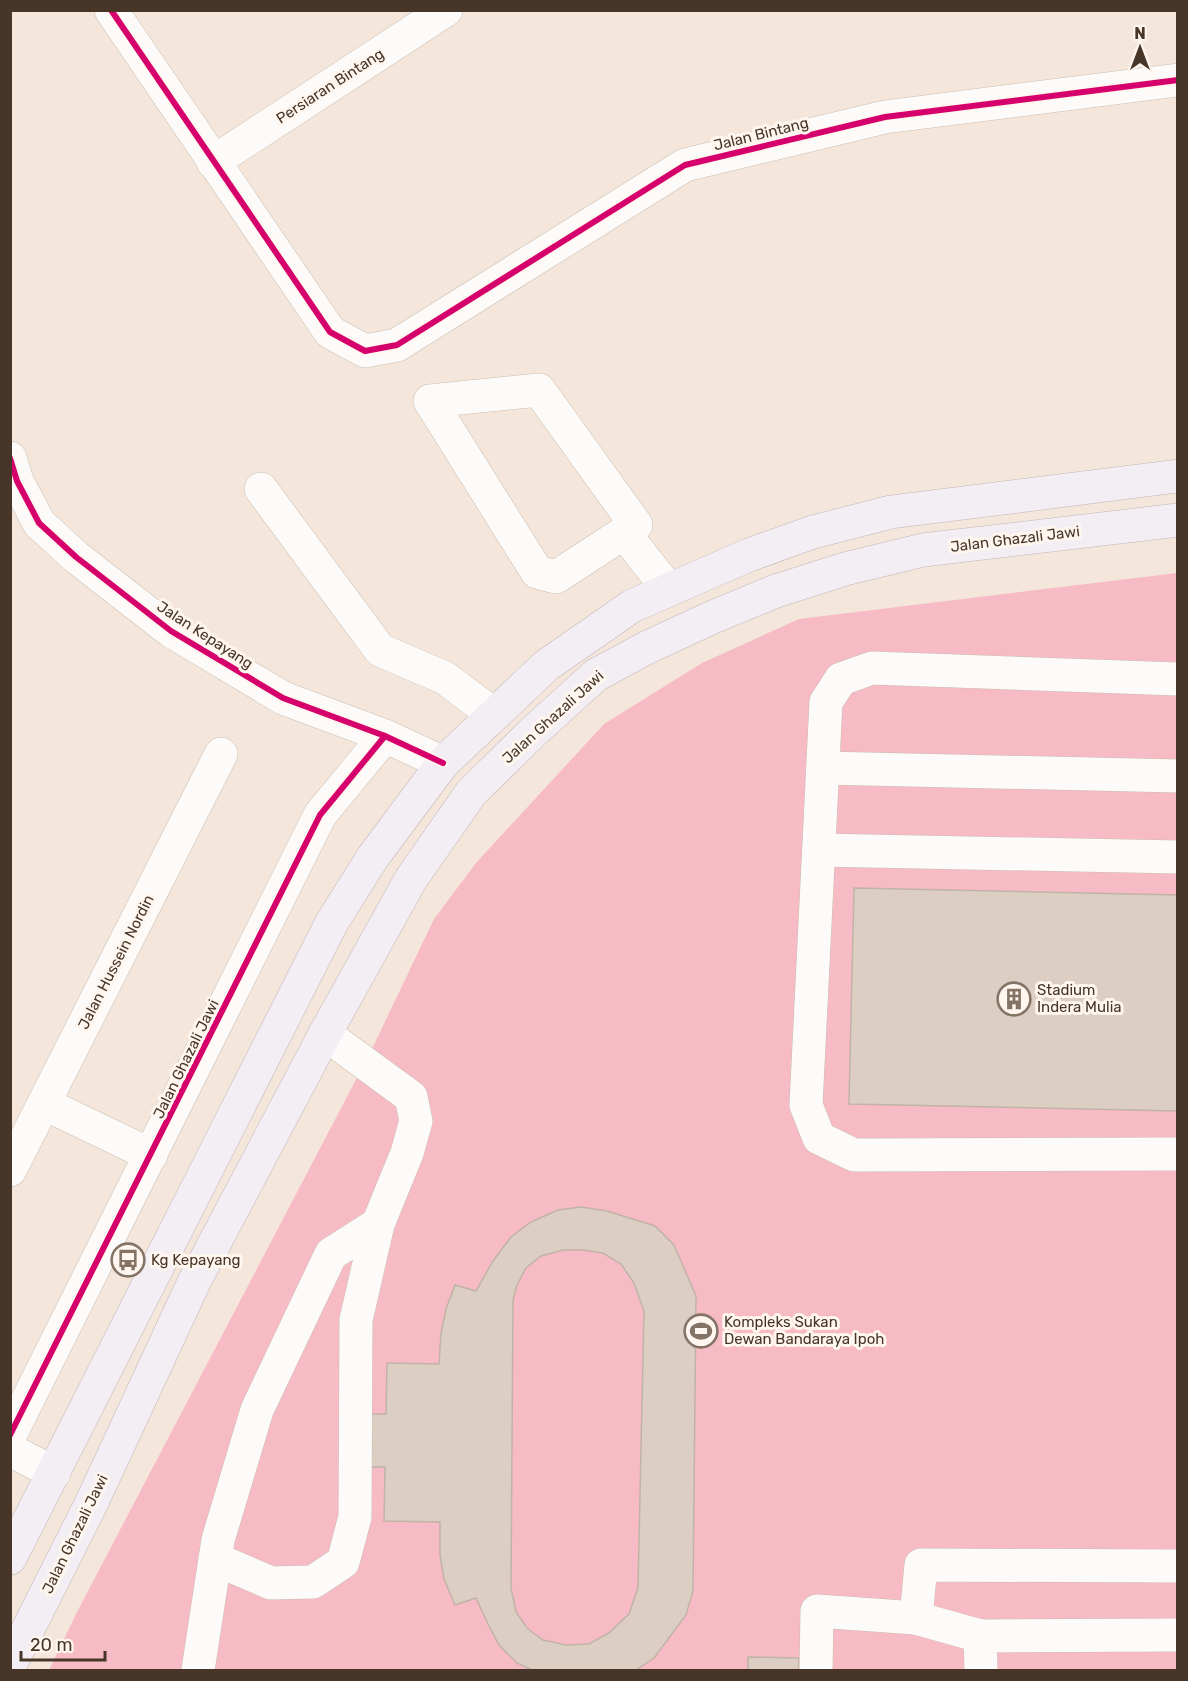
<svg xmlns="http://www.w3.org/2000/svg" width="1188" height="1681" viewBox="0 0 1188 1681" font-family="Rubik,sans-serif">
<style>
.green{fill:#f7bbc5}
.building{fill:#dccec2;stroke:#c1b3a7;stroke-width:1.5;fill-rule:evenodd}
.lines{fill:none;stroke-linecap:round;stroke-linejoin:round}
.minor-casing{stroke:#cbbeb2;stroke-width:34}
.major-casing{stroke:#c1b6ba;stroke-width:34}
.minor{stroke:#fdfbf9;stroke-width:33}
.major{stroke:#f3eef3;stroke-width:33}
.cycleway-casing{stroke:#fff6ef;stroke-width:10}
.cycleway{stroke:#d6006c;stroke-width:6}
.labels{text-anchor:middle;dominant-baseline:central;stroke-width:6;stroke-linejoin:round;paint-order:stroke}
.street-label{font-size:15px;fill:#473628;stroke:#fff6ef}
.poi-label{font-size:15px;fill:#473628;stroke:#fff6ef;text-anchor:start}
</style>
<rect width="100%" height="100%" fill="#f4e6da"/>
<!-- green -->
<path class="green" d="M1177,573V1670H49L77,1612L371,1051L434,919L476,863L604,724L702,663L799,619Z"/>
<!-- building -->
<g class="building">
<path d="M854,888L1178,895V1111L849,1104Z"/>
<path d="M581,1207L607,1211L655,1226L674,1245L696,1296L693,1591L686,1615L654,1658L636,1670H532L517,1663L499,1645L488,1624L476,1598L455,1605L444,1579L440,1555V1522L384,1521L385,1467H364L365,1414H386L387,1363L439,1364L441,1333L446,1309L455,1285L476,1291L493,1261L511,1237L531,1222L558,1210ZM563,1250H583L603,1253L621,1264L634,1283L644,1311L638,1588L629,1614L609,1633L589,1644L566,1645L543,1640L527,1628L516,1612L511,1588L513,1300L517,1285L526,1268L541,1256Z"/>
<path d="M748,1657L799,1658V1670H748Z"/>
</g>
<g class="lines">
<!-- minor casing -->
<g class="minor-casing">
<g id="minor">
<path d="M111,10L330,332L365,351L397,345L685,165L885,117L1178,80"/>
<path d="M213,162L446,10"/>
<path d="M539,390L636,525L556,577L537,572L430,401Z"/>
<path d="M10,458L17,481L39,523L76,557L171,631L283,698L385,736L443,763"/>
<path d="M261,489L380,650L445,678L494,715"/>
<path d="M624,533L669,590"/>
<path d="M1178,679L872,668L841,679L826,702L806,1105L819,1138L854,1155L1178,1154"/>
<path d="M823,768L1178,776"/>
<path d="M819,850L1178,857"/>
<path d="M45,1104L151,1155"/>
<path d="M10,1170L221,754"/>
<path d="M10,1435L320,815L385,736"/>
<path d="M10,1450L54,1473"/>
<path d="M215,1559L271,1583L313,1582L343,1562L355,1517L356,1320L378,1224"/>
<path d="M916,1618L980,1636"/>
<path d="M198,1670L218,1540L257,1410L331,1254L378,1224L407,1153L416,1121L411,1097L325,1034"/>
<path d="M816,1670L817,1611L916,1618L921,1565L1178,1566"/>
<path d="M981,1670L980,1636L1178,1635"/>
</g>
</g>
<!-- major casing -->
<g class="major-casing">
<g id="major">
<path d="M10,1558L332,922L373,857L443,763L547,665L632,606L749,555L813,532L891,512L1178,476"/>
<path d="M10,1665L91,1504L195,1280L325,1034L411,879L471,793L533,732L596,675L648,647L713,617L776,591L845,569L923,550L1178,520"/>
</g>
</g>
<!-- minor -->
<use href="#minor" class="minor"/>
<!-- major -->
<use href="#major" class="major"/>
<!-- cycleway casing -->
<g class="cycleway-casing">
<g id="cycleway">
<path d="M111,10L330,332L365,351L397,345L685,165L885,117L1178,80"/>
<path d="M10,458L17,481L39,523L76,557L171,631L283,698L385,736L443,763"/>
<path d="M10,1435L320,815L385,736"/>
</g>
</g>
<!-- cycleway -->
<use href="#cycleway" class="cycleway"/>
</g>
<!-- icons -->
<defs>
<g id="building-ring" transform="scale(1.725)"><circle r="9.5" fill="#fff6ef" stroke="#847466" stroke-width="1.5"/><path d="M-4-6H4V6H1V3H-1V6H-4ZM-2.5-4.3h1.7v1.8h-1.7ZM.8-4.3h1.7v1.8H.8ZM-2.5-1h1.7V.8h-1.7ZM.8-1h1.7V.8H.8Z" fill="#847466"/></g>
<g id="bus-ring" transform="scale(1.725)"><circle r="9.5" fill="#fff6ef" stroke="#847466" stroke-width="1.5"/><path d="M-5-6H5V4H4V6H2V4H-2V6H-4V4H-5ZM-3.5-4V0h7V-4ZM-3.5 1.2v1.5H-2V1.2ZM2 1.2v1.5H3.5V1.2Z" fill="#847466"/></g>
<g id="stadium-ring" transform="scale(1.725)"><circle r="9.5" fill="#fff6ef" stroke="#847466" stroke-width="1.5"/><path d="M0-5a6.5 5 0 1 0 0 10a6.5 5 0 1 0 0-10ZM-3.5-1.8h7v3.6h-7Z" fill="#847466"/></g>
</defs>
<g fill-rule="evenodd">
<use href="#building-ring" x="1014" y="999"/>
<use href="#bus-ring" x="128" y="1260"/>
<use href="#stadium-ring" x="701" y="1331"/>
</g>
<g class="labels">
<!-- street labels -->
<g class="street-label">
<text transform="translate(330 86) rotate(-33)">Persiaran Bintang</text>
<text transform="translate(761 134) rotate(-14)">Jalan Bintang</text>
<text transform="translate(1015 539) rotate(-7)">Jalan Ghazali Jawi</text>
<text transform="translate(205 635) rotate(33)">Jalan Kepayang</text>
<text transform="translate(553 717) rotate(-42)">Jalan Ghazali Jawi</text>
<text transform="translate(116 962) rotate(-63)">Jalan Hussein Nordin</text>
<text transform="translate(186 1059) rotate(-64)">Jalan Ghazali Jawi</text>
<text transform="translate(75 1534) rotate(-64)">Jalan Ghazali Jawi</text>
</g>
<!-- poi labels -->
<g class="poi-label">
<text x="1037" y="990">Stadium<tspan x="1037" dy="17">Indera Mulia</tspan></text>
<text x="151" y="1260">Kg Kepayang</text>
<text x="724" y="1322">Kompleks Sukan<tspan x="724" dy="17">Dewan Bandaraya Ipoh</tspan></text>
</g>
</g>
<!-- border -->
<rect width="1188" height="1681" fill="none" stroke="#473628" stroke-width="24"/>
<!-- north arrow -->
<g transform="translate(1140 48)" stroke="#fff6ef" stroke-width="4.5" paint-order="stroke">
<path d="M0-4.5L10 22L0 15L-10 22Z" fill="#473628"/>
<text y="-9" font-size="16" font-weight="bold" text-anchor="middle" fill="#473628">N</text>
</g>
<!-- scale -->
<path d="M21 1651v9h84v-9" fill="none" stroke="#473628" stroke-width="3"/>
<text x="30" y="1651" font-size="18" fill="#473628" stroke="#fff6ef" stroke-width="4.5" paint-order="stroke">20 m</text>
</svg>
